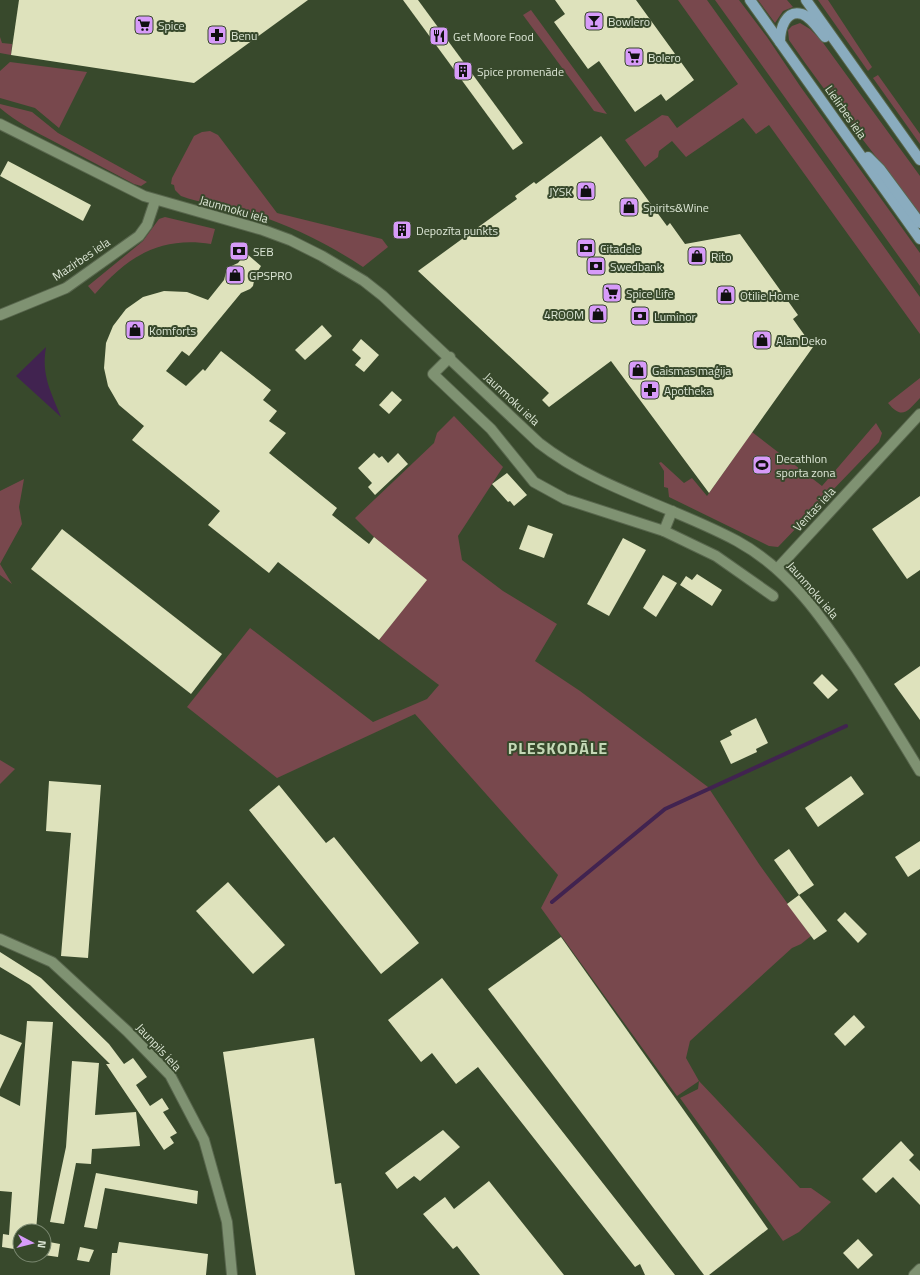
<svg xmlns="http://www.w3.org/2000/svg" width="920" height="1275" viewBox="0 0 920 1275" font-family="'Titillium Web',sans-serif">
<style>
.green{fill:#78484d}
.water{fill:#412350}
.lines{fill:none;stroke-linecap:round;stroke-linejoin:round}
.stream{stroke:#412350;stroke-width:4}
.building{fill:#dee2bc}
.minor-casing{stroke:#58664d;stroke-width:12}
.major-casing{stroke:#58664d;stroke-width:12}
.minor{stroke:#7f9272;stroke-width:10}
.major{stroke:#8aacbf;stroke-width:10}
.labels{text-anchor:middle;dominant-baseline:central;stroke-width:4;stroke-linejoin:round;paint-order:stroke}
.poi-label{font-size:12px;fill:#dce6d5;stroke:#38492c;text-anchor:start}
.street-label{font-size:12px;fill:#dce6d5;stroke:#38492c}
.district-label{font-size:16px;font-weight:bold;letter-spacing:1px;fill:#c5d9b7;stroke:#38492c}
</style>
<rect width="100%" height="100%" fill="#38492c"/>
<!-- green -->
<g class="green">
<path d="M678,0H707L920,297V334L769,125L756,134L743,118L686,157L672,141L659,151L658,157L645,167L625,140L662,115L668,116L677,128L738,84Z"/>
<path d="M715,0H739L767,37L800,86L920,253V286Z"/>
<path d="M758,0H787L793,7L783,11L775,23Z"/>
<path d="M818,0H828L872,67L868,71Z"/>
<path d="M531,10L607,114L594,111L523,15Z"/>
<path d="M800,23L810,29L821,40L920,176V215C877,156 830,100 789,40L788,30L792,26Z"/>
<path d="M0,37L2,43L12,44L11,55L0,53Z"/>
<path d="M10,62L87,72L59,128L35,108L0,98V71Z"/>
<path d="M878,75L920,134V144L873,78Z"/>
<path d="M0,104L32,112L58,133L147,182L141,186L134,184C108,170 81,156 55,142C36,132 16,122 0,108Z"/>
<path d="M210,131L218,135L277,213L382,239L388,247L363,267C325,242 284,222 240,210C221,205 200,203 181,196L175,190L174,185L171,184L172,178L194,136L202,132Z"/>
<path d="M165,217L215,229L211,244C160,236 127,257 95,294L88,286L143,241L159,219Z"/>
<path d="M920,378V398C907,412 902,420 888,403Z"/>
<path d="M454,416L503,467L458,536L462,560L503,591L557,624L535,661L580,691L708,787L759,864L811,936L801,944L792,948L690,1041L686,1058L699,1081L800,1188H811L831,1202L799,1232L783,1241L680,1098L698,1089L699,1081L677,1096L541,908L558,875L415,714L277,778L187,707L250,628L373,722L427,699L439,685L379,640L426,580L374,537L355,518L434,443L437,433Z"/>
<path d="M876,423L882,433L879,442L778,547L769,546L669,497L668,488L664,487V471L659,463L661,462L684,483L692,478L707,496L752,432L822,486Z"/>
<path d="M24,479L19,507L22,524L0,564L12,584L0,575V491Z"/>
<path d="M0,760L15,769L0,784Z"/>
</g>
<!-- water -->
<path class="water" d="M46,347C41,375 51,392 61,417L16,376Z"/>
<g class="lines">
<!-- stream -->
<path class="stream" d="M552,902L665,809L846,726"/>
</g>
<!-- building -->
<g class="building">
<path d="M19,0H308L194,83L11,55Z"/>
<path d="M403,0H418L523,143L513,150Z"/>
<path d="M555,0H636L694,80L666,101L661,94L635,112L599,61L588,69L554,22L565,14Z"/>
<path d="M601,136L667,226L670,223L685,244L740,234L798,315L793,319L813,347L709,493L611,361L549,407L542,400L549,393L418,271L517,199L515,196L534,182L536,184Z"/>
<path d="M8,161L91,205L83,221L0,176Z"/>
<path d="M246,253L261,266L255,276L253,286L250,289L241,293L189,356L182,351L166,371L186,386L203,369L205,371L221,351L271,390L263,400L277,411L269,421L286,433L269,453L337,508L332,515L369,544L374,537L427,580L379,640L278,562L269,573L208,525L220,511L132,440L144,426L119,405L108,386L104,368L106,343L113,326L126,309L143,297L164,291L187,292L208,300L224,280L227,268L238,263Z"/>
<path d="M322,325L332,336L305,360L295,350Z"/>
<path d="M361,339L379,355L364,372L355,365L361,358L352,350Z"/>
<path d="M392,391L402,400L389,414L379,405Z"/>
<path d="M374,453L379,458L382,456L388,463L398,453L408,464L375,495L368,487L372,483L358,468Z"/>
<path d="M507,473L527,495L514,506L510,501L508,502L492,484Z"/>
<path d="M920,496V570L907,579L872,529Z"/>
<path d="M528,525L553,534L544,558L519,549Z"/>
<path d="M62,529L222,654L191,694L31,569Z"/>
<path d="M623,538L646,550L609,616L587,604Z"/>
<path d="M697,574L722,590L712,606L680,585L686,576L692,580Z"/>
<path d="M663,575L677,583L656,617L643,608Z"/>
<path d="M920,666V720L894,684Z"/>
<path d="M822,674L838,690L828,699L813,683Z"/>
<path d="M756,718L768,743L756,749L757,752L731,764L720,741L732,735L730,731Z"/>
<path d="M851,776L864,794L818,827L805,808Z"/>
<path d="M49,781L101,785L88,958L61,956L71,833L46,831Z"/>
<path d="M279,785L326,843L334,837L419,943L381,974L249,810Z"/>
<path d="M920,841V869L908,877L895,857Z"/>
<path d="M789,849L814,885L799,895L774,860Z"/>
<path d="M228,882L285,945L253,974L196,911Z"/>
<path d="M799,895L827,931L814,940L787,904Z"/>
<path d="M845,912L867,934L858,943L837,920Z"/>
<path d="M561,937L768,1229L709,1275H704L488,989Z"/>
<path d="M0,952L41,978L109,1044L124,1064L133,1058L139,1066L147,1077L136,1085L150,1106L162,1098L169,1109L163,1112L177,1133L170,1137L174,1143L164,1150L106,1064H110L30,985L0,967Z"/>
<path d="M442,978L675,1275H645L640,1264L635,1267L478,1067L456,1084L432,1053L421,1062L388,1020Z"/>
<path d="M854,1015L865,1027L845,1046L834,1034Z"/>
<path d="M27,1021L53,1022L36,1231H20V1250L2,1247L3,1234L9,1235L12,1192L0,1191V1096L20,1106Z"/>
<path d="M0,1034L22,1043L0,1089Z"/>
<path d="M314,1038L335,1184L341,1183L355,1275H256L223,1052Z"/>
<path d="M72,1061L99,1063L95,1115L136,1112L140,1146L92,1149L91,1164L76,1163L64,1224L50,1222L66,1147Z"/>
<path d="M443,1130L460,1147L420,1181L414,1176L397,1189L385,1173Z"/>
<path d="M901,1141L914,1155L909,1160L920,1171V1205L893,1177L876,1193L862,1179Z"/>
<path d="M96,1173L198,1191L197,1204L105,1188L97,1229L84,1227Z"/>
<path d="M489,1181L564,1275H480L457,1246L453,1249L423,1214L445,1197L454,1209Z"/>
<path d="M858,1239L873,1255L858,1269L843,1253Z"/>
<path d="M44,1241L60,1244L58,1257L44,1255Z"/>
<path d="M119,1242L208,1254L206,1275H110L112,1253H117Z"/>
<path d="M80,1247L94,1250L89,1262L77,1260Z"/>
</g>
<g class="lines">
<!-- minor casing -->
<g class="minor-casing">
<g id="minor">
<path d="M0,124L144,196L263,230L290,240L322,256L364,281L383,296L539,443C598,489 672,506 737,541C790,570 823,619 856,668C878,702 899,737 920,771"/>
<path d="M0,315L66,288L139,236L147,225L155,201"/>
<path d="M450,357L433,374L491,429L534,482L565,499L664,531L716,556L773,596"/>
<path d="M664,531L672,511"/>
<path d="M777,569L920,414"/>
<path d="M0,939L52,962L127,1031L170,1075L204,1140L227,1222L232,1275"/>
<path d="M914,1275L920,1269"/>
</g>
</g>
<!-- major casing -->
<g class="major-casing">
<g id="major">
<path d="M750,0L920,239"/>
<path d="M806,0L920,160"/>
<path d="M780,42C780,30 785,9 802,14C811,17 819,30 825,37"/>
<path d="M868,157L880,169L920,223"/>
</g>
</g>
<!-- minor -->
<use href="#minor" class="minor"/>
<!-- major -->
<use href="#major" class="major"/>
</g>
<!-- icons -->
<defs>
<g id="bar-square" transform="scale(1)"><rect x="-9" y="-9" width="18" height="18" rx="4" fill="#d79bf9" stroke="#38492c"/><path d="M-6-5H6L.8 .8V4.5H3.5V6h-7V4.5H-.8V.8Z" fill="#111"/></g>
<g id="supermarket-square" transform="scale(1)"><rect x="-9" y="-9" width="18" height="18" rx="4" fill="#d79bf9" stroke="#38492c"/><path d="M-6-5.5h2.5l.6 2H6L4.5 2H-2.5L-4.4-4H-6ZM-1.5 3.2a1.3 1.3 0 1 0 .1 0ZM3 3.2a1.3 1.3 0 1 0 .1 0Z" fill="#111"/></g>
<g id="pharmacy-square" transform="scale(1)"><rect x="-9" y="-9" width="18" height="18" rx="4" fill="#d79bf9" stroke="#38492c"/><path d="M-2-6h4v4h4v4h-4v4h-4v-4h-4v-4h4Z" fill="#111"/></g>
<g id="restaurant-square" transform="scale(1)"><rect x="-9" y="-9" width="18" height="18" rx="4" fill="#d79bf9" stroke="#38492c"/><path d="M-5-6h1v4h1v-4h1v4h1v-4h1v5L-1.5 .5V6h-2V.5L-5-1ZM5-6V6H3V1.5H1.5Q1.5-4 5-6Z" fill="#111"/></g>
<g id="building-square" transform="scale(1)"><rect x="-9" y="-9" width="18" height="18" rx="4" fill="#d79bf9" stroke="#38492c"/><path d="M-4-6H4V6H1V3H-1V6H-4ZM-2.5-4.3h1.7v1.8h-1.7ZM.8-4.3h1.7v1.8H.8ZM-2.5-1h1.7V.8h-1.7ZM.8-1h1.7V.8H.8Z" fill="#111"/></g>
<g id="shop-square" transform="scale(1)"><rect x="-9" y="-9" width="18" height="18" rx="4" fill="#d79bf9" stroke="#38492c"/><path d="M-5-2.5h2.3a2.7 3.5 0 0 1 5.4 0H5L5.5 6h-11ZM-1.5-2.5h3a1.5 2.3 0 0 0-3 0Z" fill="#111"/></g>
<g id="bank-square" transform="scale(1)"><rect x="-9" y="-9" width="18" height="18" rx="4" fill="#d79bf9" stroke="#38492c"/><path d="M-6-4H6V4H-6ZM0-2.3a2.3 2.3 0 1 0 0 4.6a2.3 2.3 0 1 0 0-4.6Z" fill="#111"/></g>
<g id="stadium-square" transform="scale(1)"><rect x="-9" y="-9" width="18" height="18" rx="4" fill="#d79bf9" stroke="#38492c"/><path d="M0-5a6.5 5 0 1 0 0 10a6.5 5 0 1 0 0-10ZM-3.5-1.8h7v3.6h-7Z" fill="#111"/></g>
</defs>
<g fill-rule="evenodd">
<use href="#bar-square" x="594" y="21"/>
<use href="#supermarket-square" x="144" y="25"/>
<use href="#pharmacy-square" x="217" y="35"/>
<use href="#restaurant-square" x="439" y="36"/>
<use href="#supermarket-square" x="634" y="57"/>
<use href="#building-square" x="463" y="71"/>
<use href="#shop-square" x="586" y="191"/>
<use href="#shop-square" x="629" y="207"/>
<use href="#building-square" x="402" y="230"/>
<use href="#bank-square" x="586" y="248"/>
<use href="#bank-square" x="239" y="251"/>
<use href="#shop-square" x="697" y="256"/>
<use href="#bank-square" x="596" y="266"/>
<use href="#shop-square" x="235" y="275"/>
<use href="#supermarket-square" x="612" y="293"/>
<use href="#shop-square" x="726" y="295"/>
<use href="#shop-square" x="598" y="314"/>
<use href="#bank-square" x="640" y="316"/>
<use href="#shop-square" x="135" y="330"/>
<use href="#shop-square" x="762" y="340"/>
<use href="#shop-square" x="638" y="370"/>
<use href="#pharmacy-square" x="650" y="390"/>
<use href="#stadium-square" x="762" y="465"/>
</g>
<g class="labels">
<!-- poi labels -->
<g class="poi-label">
<text x="608" y="21">Bowlero</text>
<text x="158" y="25">Spice</text>
<text x="231" y="35">Benu</text>
<text x="453" y="36">Get Moore Food</text>
<text x="648" y="57">Bolero</text>
<text x="477" y="71">Spice promenāde</text>
<text x="572" y="191" text-anchor="end">JYSK</text>
<text x="643" y="207">Spirits&amp;Wine</text>
<text x="416" y="230">Depozīta punkts</text>
<text x="600" y="248">Citadele</text>
<text x="253" y="251">SEB</text>
<text x="711" y="256">Rito</text>
<text x="610" y="266">Swedbank</text>
<text x="249" y="275">GPSPRO</text>
<text x="626" y="293">Spice Life</text>
<text x="740" y="295">Otilie Home</text>
<text x="584" y="314" text-anchor="end">4ROOM</text>
<text x="654" y="316">Luminor</text>
<text x="149" y="330">Komforts</text>
<text x="776" y="340">Alan Deko</text>
<text x="652" y="370">Gaismas maģija</text>
<text x="664" y="390">Apotheka</text>
<text x="776" y="458">Decathlon<tspan x="776" dy="14">sporta zona</tspan></text>
</g>
<!-- street labels -->
<g class="street-label">
<text transform="translate(846 112) rotate(55)">Lielirbes iela</text>
<text transform="translate(234 209) rotate(16)">Jaunmoku iela</text>
<text transform="translate(81 259) rotate(-34)">Mazirbes iela</text>
<text transform="translate(512 399) rotate(43)">Jaunmoku iela</text>
<text transform="translate(814 509) rotate(-47)">Ventas iela</text>
<text transform="translate(813 590) rotate(49)">Jaunmoku iela</text>
<text transform="translate(159 1047) rotate(47)">Jaunpils iela</text>
</g>
<!-- district labels -->
<g class="district-label">
<text x="558" y="748">PLESKODĀLE</text>
</g>
</g>
<!-- north arrow -->
<g transform="translate(32 1243) rotate(97)"><circle r="19" fill="#38492c" stroke="#7a8870"/>
<path d="M0-3L7 15L0 10L-7 15Z" fill="#d79bf9"/>
<text y="-6" font-size="11" font-weight="bold" text-anchor="middle" fill="#dce6d5">N</text>
</g>
</svg>
